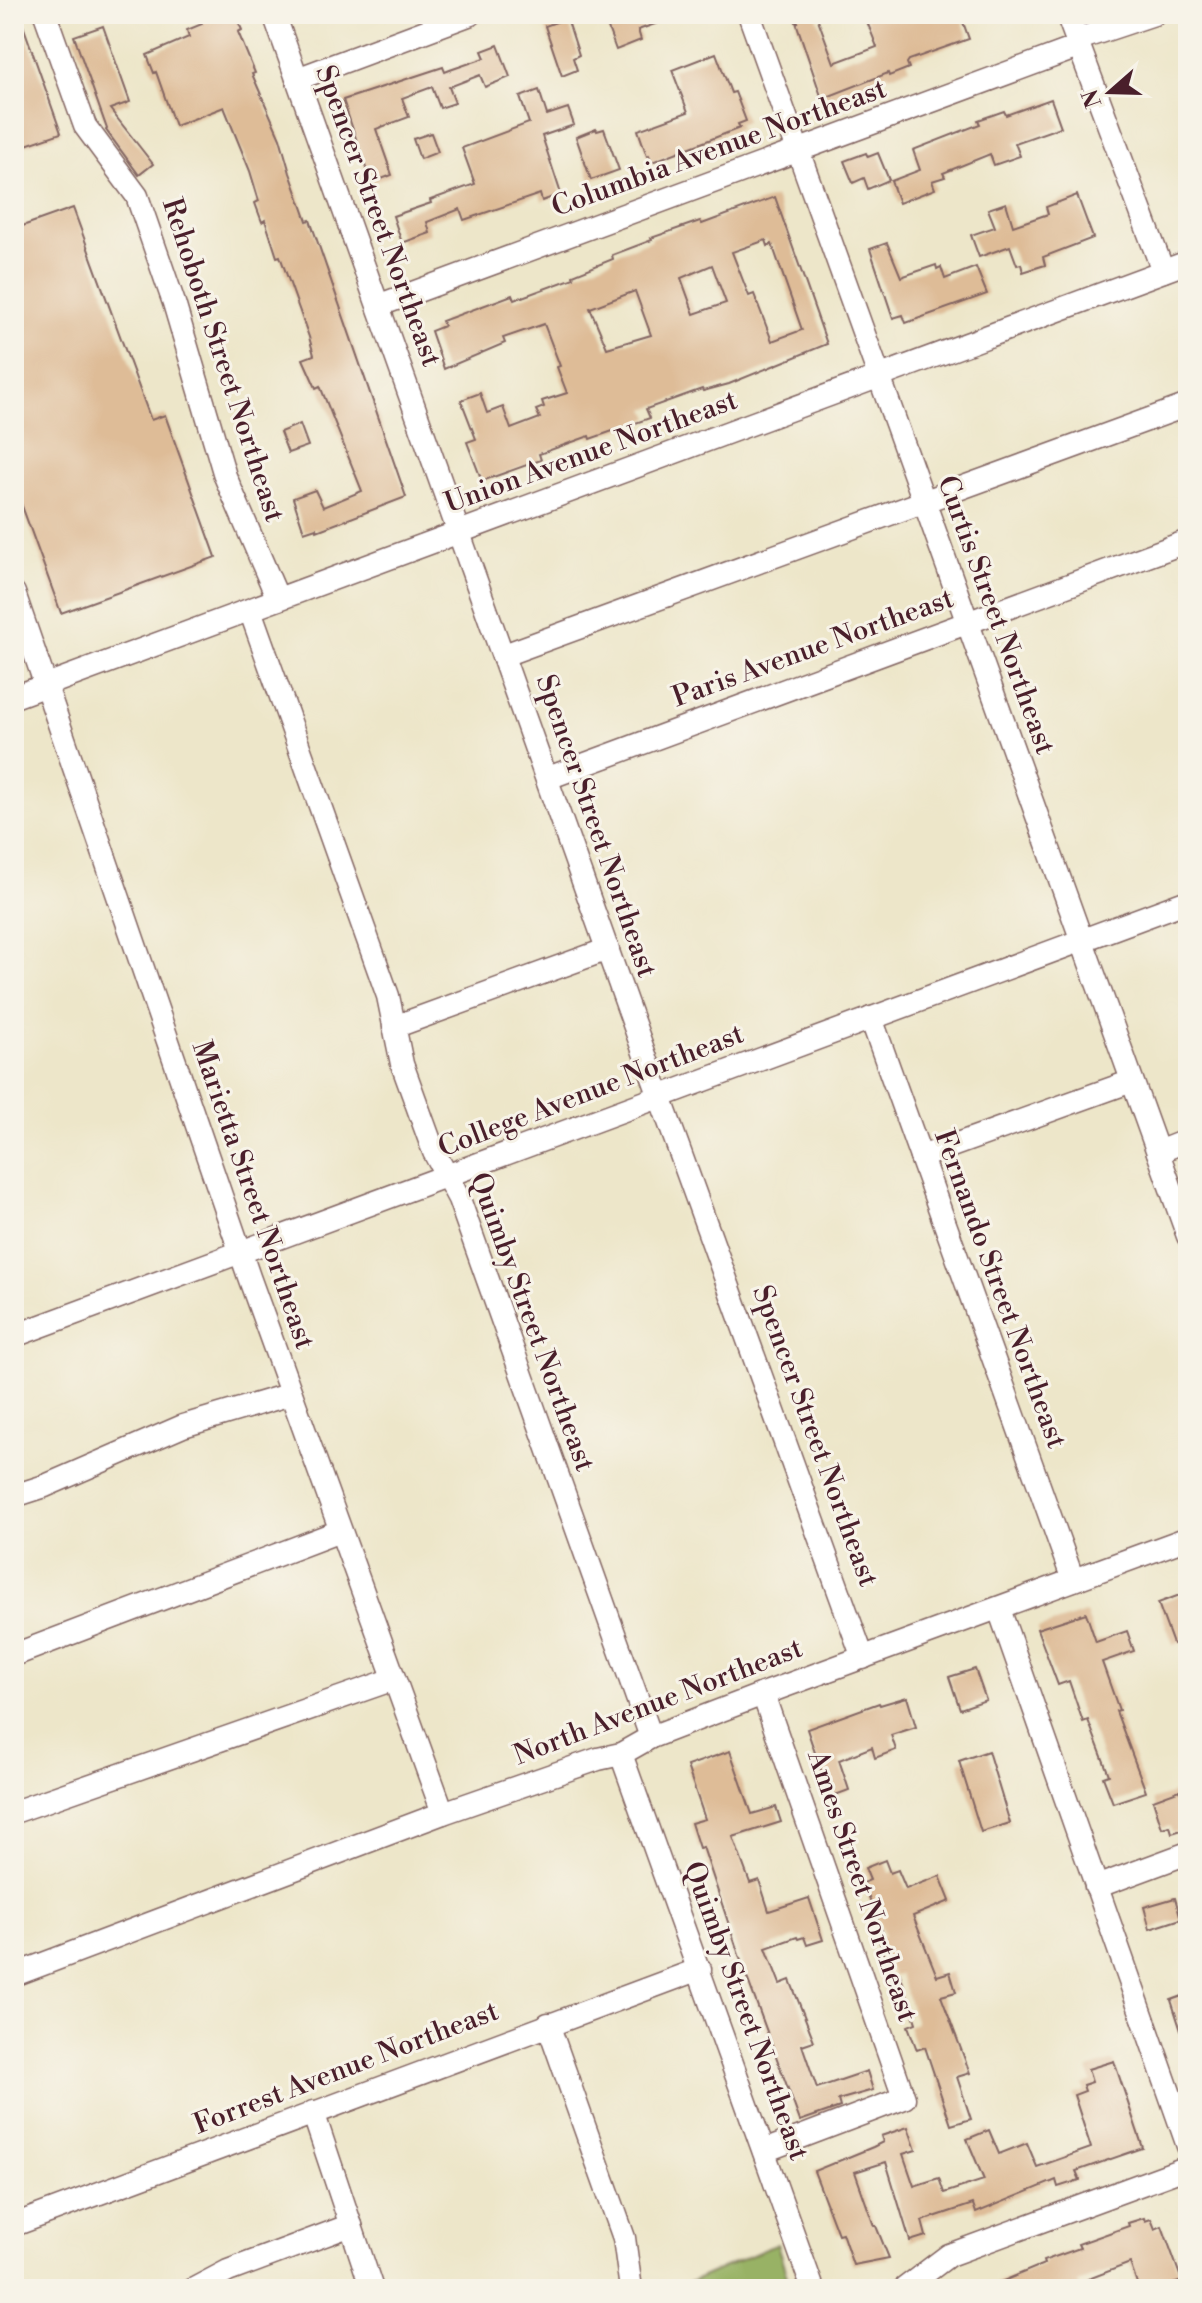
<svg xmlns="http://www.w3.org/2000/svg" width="1202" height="2303" viewBox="0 0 1202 2303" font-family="'Libre Bodoni',serif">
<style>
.forest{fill:#98b265;stroke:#716848;stroke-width:2}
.building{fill:#debc97;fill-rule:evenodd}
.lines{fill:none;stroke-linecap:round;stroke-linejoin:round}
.minor-casing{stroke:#836562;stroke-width:25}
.minor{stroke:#fff;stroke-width:22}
.labels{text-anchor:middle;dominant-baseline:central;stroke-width:6;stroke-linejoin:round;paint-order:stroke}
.street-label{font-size:28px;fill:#4a1f2b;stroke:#f7f3e8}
</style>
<rect width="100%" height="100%" fill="#f7f3e8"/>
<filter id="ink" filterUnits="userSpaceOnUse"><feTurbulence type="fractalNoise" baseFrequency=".0125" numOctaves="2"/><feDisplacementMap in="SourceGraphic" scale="16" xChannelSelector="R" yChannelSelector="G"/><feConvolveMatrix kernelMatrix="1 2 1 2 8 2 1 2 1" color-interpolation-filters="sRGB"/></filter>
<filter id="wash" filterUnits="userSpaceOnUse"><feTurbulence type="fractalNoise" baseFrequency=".006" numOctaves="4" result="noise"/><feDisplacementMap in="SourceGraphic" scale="32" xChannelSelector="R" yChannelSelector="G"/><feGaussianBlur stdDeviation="1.8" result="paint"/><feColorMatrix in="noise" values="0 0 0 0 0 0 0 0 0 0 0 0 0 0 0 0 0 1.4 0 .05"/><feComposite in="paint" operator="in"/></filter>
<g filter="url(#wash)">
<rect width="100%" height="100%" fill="#ede6c9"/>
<!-- forest -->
<path class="forest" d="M777,2244L791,2289H675Z"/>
<g id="blocks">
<!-- building -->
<g class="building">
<path d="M14,14H19L61,133L23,146L14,118Z"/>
<path d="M198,14H235L242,30L238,32L255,73L252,74L280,138L290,173L307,221L310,220L406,497L317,531L316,528L304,532L293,498L315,490L323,507L362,491L320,386L316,388L303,359L314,355L309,337L280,256L277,257L265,220L262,222L255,203L259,201L250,171L224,107L175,126L156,72L154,73L147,55L189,37L187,30L202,24Z"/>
<path d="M613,14H677L678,16L638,30L641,40L616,50L604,17Z"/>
<path d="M795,14H816L834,63L877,47L864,14H960L969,39L909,60L907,63L909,68L889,76L888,73L822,99L796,22H798Z"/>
<path d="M567,18L579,55L573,58L577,70L562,76L545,26Z"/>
<path d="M103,26L130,102L110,109L153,164L139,175L106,130L107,129L74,36Z"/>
<path d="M498,45L510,77L485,87L480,75L449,87L455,103L440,108L432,87L402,98L409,117L376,129L392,175L371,183L343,100L443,67L445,72L450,70L485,58L482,51Z"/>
<path d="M716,53L731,93L735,92L746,121L738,124L740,128L652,162L649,155L647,156L638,130L688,112L672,70Z"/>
<path d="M539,90L547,115L568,108L574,125L542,136L561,194L542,201L540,194L464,220L460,209L427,222L430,233L402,243L393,216L431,203L430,200L475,184L462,148L529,123L520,97Z"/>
<path d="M1051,99L1061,127L1015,143L1020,156L994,165L990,154L943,173L945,177L932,181L935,189L899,203L891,181L920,170L913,150L980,124L978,120L1004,111L1006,115Z"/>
<path d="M596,129L597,131L604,129L619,170L591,180L576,137Z"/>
<path d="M431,133L438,152L420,159L413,139Z"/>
<path d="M866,153L868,157L878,153L889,180L868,189L864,178L853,183L844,161Z"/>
<path d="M1077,195L1093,238L1043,257L1045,265L1023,272L1021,264L1017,265L1010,246L979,257L971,235L995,227L988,209L1006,203L1013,226L1048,214L1046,207Z"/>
<path d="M775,197L827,344L729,384L703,391L702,389L646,409L650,418L590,439L589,436L539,454L541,460L482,481L467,442L476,439L461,400L480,393L487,413L503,407L511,429L540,418L536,410L544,407L542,401L567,393L557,367L560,366L544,324L503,338L505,343L444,369L431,331L444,326L442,321L512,295L514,300L574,278L573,275L613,259L612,255L652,240L651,238L700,221L702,224ZM766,240L768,246L772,244L802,330L772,341L754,294L749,296L732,252ZM712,265L726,303L694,314L681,278ZM635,291L651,335L607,348L590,308Z"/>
<path d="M73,208L151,420L165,415L216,557L61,613L14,484V229Z"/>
<path d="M887,243L901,277L936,265L937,269L941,267L945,279L976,267L987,294L906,323L903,315L893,318L870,249Z"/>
<path d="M300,424L308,446L288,453L280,432Z"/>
<path d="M1188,1592V1639L1173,1644L1158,1603Z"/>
<path d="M1086,1613L1096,1642L1127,1631L1134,1651L1102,1662L1119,1710L1116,1711L1146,1792L1113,1803L1103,1777L1109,1775L1088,1720L1083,1722L1069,1681L1058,1685L1037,1629Z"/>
<path d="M975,1669L986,1700L960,1709L949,1677Z"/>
<path d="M907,1697L916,1727L891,1735L896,1750L875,1758L872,1747L839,1760L849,1790L830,1797L807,1729L879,1703L880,1705Z"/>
<path d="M730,1751L752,1814L776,1807L781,1822L733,1837L750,1883L759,1880L769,1911L809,1898L823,1940L807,1945L804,1937L798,1939L797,1937L766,1948L780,1984L790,1980L814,2041L802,2045L817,2088L867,2071L873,2090L838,2100L840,2107L800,2121L742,1964L703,1847L699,1848L691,1823L705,1819L687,1766Z"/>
<path d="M988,1751L1010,1823L981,1832L959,1761Z"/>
<path d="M1180,1790L1188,1815V1828L1172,1833L1170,1826L1162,1828L1153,1800Z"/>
<path d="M885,1860L890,1873L898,1870L906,1889L940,1876L950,1901L913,1916L937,1976L950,1972L956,1992L941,1996L970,2073L957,2077L971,2119L951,2125L925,2047L917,2050L908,2026L916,2023L900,1974L893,1976L878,1938L884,1936L863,1883L870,1880L865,1868Z"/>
<path d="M1175,1898L1181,1919L1150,1929L1144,1907Z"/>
<path d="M1188,1994V2042L1185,2043L1171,2000Z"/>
<path d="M1114,2061L1143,2148L1076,2171L1080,2180L1058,2187L1056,2180L976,2213L973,2204L922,2221L926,2236L910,2241L886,2162L855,2172L874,2226H876L889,2258L853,2265L842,2233L838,2234L814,2171L873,2147L883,2142L881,2136L908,2127L916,2150L903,2154L914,2186L939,2178L944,2193L984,2180L967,2139L989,2130L999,2154L1027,2143L1037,2167L1091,2148L1074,2095L1085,2091L1083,2085L1092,2082L1088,2069Z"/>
<path d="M1144,2218L1145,2221L1151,2219L1155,2229L1162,2226L1182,2281L1159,2289H1139L1130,2263L1078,2283L1080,2289H984L1044,2264L1043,2261L1080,2248L1078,2244L1129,2226L1128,2223Z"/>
</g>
</g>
</g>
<g filter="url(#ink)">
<use href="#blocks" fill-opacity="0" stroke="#836562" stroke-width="2"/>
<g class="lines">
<!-- minor casing -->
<g class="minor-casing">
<g id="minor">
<path d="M45,14L85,126L137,196L174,303L225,476L278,599"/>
<path d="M274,14L651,1072L863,1658"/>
<path d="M749,14L1188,1236"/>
<path d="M1067,14L1163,271"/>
<path d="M1076,40L1154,14"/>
<path d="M297,79L471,14"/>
<path d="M380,305L1078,47"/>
<path d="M14,593L249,1277L443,1813"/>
<path d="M250,610L388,996L402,1064L434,1152L459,1199L651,1737"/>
<path d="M504,655L1188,405"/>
<path d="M14,697L1188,262"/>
<path d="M548,778L1188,541"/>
<path d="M871,1018L1073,1580"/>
<path d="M394,1027L608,949"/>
<path d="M1158,1152L1188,1140"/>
<path d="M921,1157L1132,1081"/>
<path d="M14,1336L1188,901"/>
<path d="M14,1496L45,1486L183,1426L291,1394"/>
<path d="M999,1609L1188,2146"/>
<path d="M14,1655L340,1531"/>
<path d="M763,1694L904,2098L764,2151"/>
<path d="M621,1754L813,2289"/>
<path d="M14,1812L394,1679"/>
<path d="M1096,1887L1188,1853"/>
<path d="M14,1975L443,1813L598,1759L621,1754L651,1737L763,1694L1188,1538"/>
<path d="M548,2024L624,2238L631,2289"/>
<path d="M313,2112L372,2289"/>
<path d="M14,2225L700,1969"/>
<path d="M194,2289L228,2271L351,2225"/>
<path d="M904,2289L949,2255L1188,2167"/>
</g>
</g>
<!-- minor -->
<use href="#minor" class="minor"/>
</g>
</g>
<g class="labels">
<!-- street labels -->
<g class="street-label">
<text transform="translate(719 148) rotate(-20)">Columbia Avenue Northeast</text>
<text transform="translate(378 216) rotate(70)">Spencer Street Northeast</text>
<text transform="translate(223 360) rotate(72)">Rehoboth Street Northeast</text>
<text transform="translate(591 452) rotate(-20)">Union Avenue Northeast</text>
<text transform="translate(996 615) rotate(70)">Curtis Street Northeast</text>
<text transform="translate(813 648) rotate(-20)">Paris Avenue Northeast</text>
<text transform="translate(596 826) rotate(71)">Spencer Street Northeast</text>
<text transform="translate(591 1091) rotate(-21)">College Avenue Northeast</text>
<text transform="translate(253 1195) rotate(71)">Marietta Street Northeast</text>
<text transform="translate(1000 1289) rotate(70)">Fernando Street Northeast</text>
<text transform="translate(532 1322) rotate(70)">Quimby Street Northeast</text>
<text transform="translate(815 1436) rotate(70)">Spencer Street Northeast</text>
<text transform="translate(658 1702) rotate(-21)">North Avenue Northeast</text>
<text transform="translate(862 1886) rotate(71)">Ames Street Northeast</text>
<text transform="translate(746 2011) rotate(70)">Quimby Street Northeast</text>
<text transform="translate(346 2068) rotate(-21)">Forrest Avenue Northeast</text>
</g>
</g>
<!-- margin -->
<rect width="1202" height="2303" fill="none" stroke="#f7f3e8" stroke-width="48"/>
<!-- north arrow -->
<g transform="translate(1110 92) rotate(250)" stroke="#f7f3e8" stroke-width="6" paint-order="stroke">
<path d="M0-6L14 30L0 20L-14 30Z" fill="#4a1f2b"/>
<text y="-12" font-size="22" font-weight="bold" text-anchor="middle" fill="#4a1f2b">N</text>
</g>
</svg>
